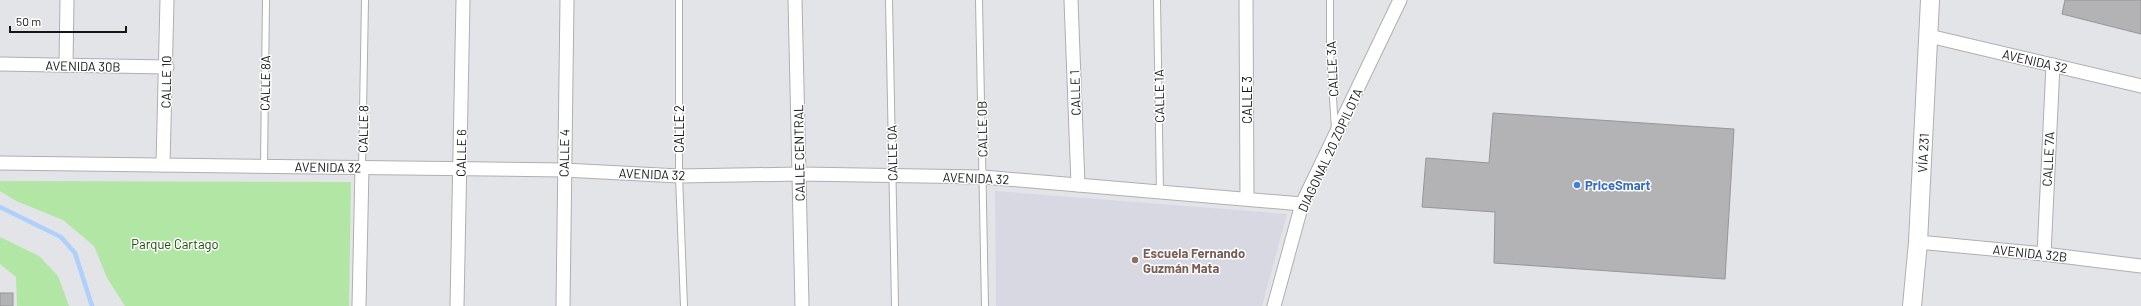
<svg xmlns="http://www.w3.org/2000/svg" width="2141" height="306" viewBox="0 0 2141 306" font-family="Barlow,sans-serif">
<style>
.built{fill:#d8d8e3}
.green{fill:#b2e6a4}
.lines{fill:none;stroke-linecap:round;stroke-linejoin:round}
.stream{stroke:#aed0fb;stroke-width:4.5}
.building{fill:#b3b3b6;stroke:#969599}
.lane-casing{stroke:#afafb3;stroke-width:8}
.street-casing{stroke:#afafb3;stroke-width:15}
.secondary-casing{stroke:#afafb3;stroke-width:20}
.lane{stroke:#fff;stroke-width:6}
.street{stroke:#fff;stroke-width:13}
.secondary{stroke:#fff;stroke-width:18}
.shop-dot{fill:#3f7fe0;stroke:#fff;stroke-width:1.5}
.education-dot{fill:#8d6e63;stroke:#fff;stroke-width:1.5}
.labels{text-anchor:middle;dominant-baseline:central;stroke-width:3;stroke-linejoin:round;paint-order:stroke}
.street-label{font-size:13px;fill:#151516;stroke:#fff}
.shop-label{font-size:13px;font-weight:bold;fill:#366cbe;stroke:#fff;text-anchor:start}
.park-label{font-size:13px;fill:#144b00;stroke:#fff}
.education-label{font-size:13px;font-weight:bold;fill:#785e54;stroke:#fff;text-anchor:start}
</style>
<rect width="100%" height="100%" fill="#e3e4e7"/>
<!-- built -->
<path class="built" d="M995,191L1287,214L1262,306H996Z"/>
<!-- green -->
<g class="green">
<path d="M0,181L351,182L349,306H125L107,278L94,246L63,220L16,201L0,191Z"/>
<path d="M0,237L39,256L58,276L69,306H17L16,277L0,264Z"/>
</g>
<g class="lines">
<!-- stream -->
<path class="stream" d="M0,207L61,237L75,253L92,306"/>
</g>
<!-- building -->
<g class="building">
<path d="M2065,0H2141V34L2062,14Z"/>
<path d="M1493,113L1734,129L1725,279L1494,263L1495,212L1422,207L1426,158L1489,163Z"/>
<rect x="0" y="293" width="13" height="13"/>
</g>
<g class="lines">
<!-- lane casing -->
<g class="lane-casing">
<g id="lane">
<path d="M679,0V176L684,306"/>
<path d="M889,0L895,306"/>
<path d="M979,0L985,306"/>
<path d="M1157,0L1160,192"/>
<path d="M1330,0V50L1335,130"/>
<path d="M264,166L266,0"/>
<path d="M362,168L365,0"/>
</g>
</g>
<!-- street casing -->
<g class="street-casing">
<g id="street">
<path d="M795,0L802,306"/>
<path d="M1071,0L1078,185"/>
<path d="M1246,0L1247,199"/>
<path d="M1929,36L2141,86"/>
<path d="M0,64L167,67"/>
<path d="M66,65L67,0"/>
<path d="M0,163L564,170L679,176L800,174L983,177L1302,204"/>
<path d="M163,165L167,0"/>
<path d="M1918,242L2044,254L2141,266"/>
<path d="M2044,254L2053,65"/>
<path d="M359,306L362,168"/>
<path d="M457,306L463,0"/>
<path d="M563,306L567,0"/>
<path d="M1274,306L1302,204L1400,0"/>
</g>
</g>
<!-- secondary casing -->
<g class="secondary-casing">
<path id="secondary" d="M1912,306L1918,242L1930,0"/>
</g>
<!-- lane -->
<use href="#lane" class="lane"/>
<!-- street -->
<use href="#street" class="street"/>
<!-- secondary -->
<use href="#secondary" class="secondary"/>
</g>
<!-- markers -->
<circle class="shop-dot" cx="1577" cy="185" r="4"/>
<circle class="education-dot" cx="1135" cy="260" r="4"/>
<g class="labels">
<!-- street labels -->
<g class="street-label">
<text transform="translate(2035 61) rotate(13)">AVENIDA 32</text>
<text transform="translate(83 66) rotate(1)">AVENIDA 30B</text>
<text transform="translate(1332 69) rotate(-93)">CALLE 3A</text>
<text transform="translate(166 82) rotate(-89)">CALLE 10</text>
<text transform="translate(265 83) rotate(-89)">CALLE 8A</text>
<text transform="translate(1075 93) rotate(-92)">CALLE 1</text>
<text transform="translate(1159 96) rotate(-91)">CALLE 1A</text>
<text transform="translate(1247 100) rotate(-90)">CALLE 3</text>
<text transform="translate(363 129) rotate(-89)">CALLE 8</text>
<text transform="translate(679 129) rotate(-90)">CALLE 2</text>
<text transform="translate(982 129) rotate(-91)">CALLE 0B</text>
<text transform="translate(1330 150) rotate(-65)">DIAGONAL 20 ZOPILOTA</text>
<text transform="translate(461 153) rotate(-89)">CALLE 6</text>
<text transform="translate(564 153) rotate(-89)">CALLE 4</text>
<text transform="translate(799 153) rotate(-91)">CALLE CENTRAL</text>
<text transform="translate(892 153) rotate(-91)">CALLE 0A</text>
<text transform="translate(1923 153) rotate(-87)">VÍA 231</text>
<text transform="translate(2048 159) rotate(-87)">CALLE 7A</text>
<text transform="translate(328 167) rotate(1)">AVENIDA 32</text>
<text transform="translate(652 174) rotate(2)">AVENIDA 32</text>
<text transform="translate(976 178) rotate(2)">AVENIDA 32</text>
<text transform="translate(2030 253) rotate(6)">AVENIDA 32B</text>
</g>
<!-- shop labels -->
<g class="shop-label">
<text x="1585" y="185">PriceSmart</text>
</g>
<!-- park labels -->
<g class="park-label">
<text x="175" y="244">Parque Cartago</text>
</g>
<!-- education labels -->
<g class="education-label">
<text x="1143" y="253">Escuela Fernando<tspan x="1143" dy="15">Guzmán Mata</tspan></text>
</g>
</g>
<!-- scale -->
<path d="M10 26v6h116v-6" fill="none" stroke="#151516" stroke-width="2"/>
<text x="16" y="26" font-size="12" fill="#151516" stroke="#ffffff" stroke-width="3" paint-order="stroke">50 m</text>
</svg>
